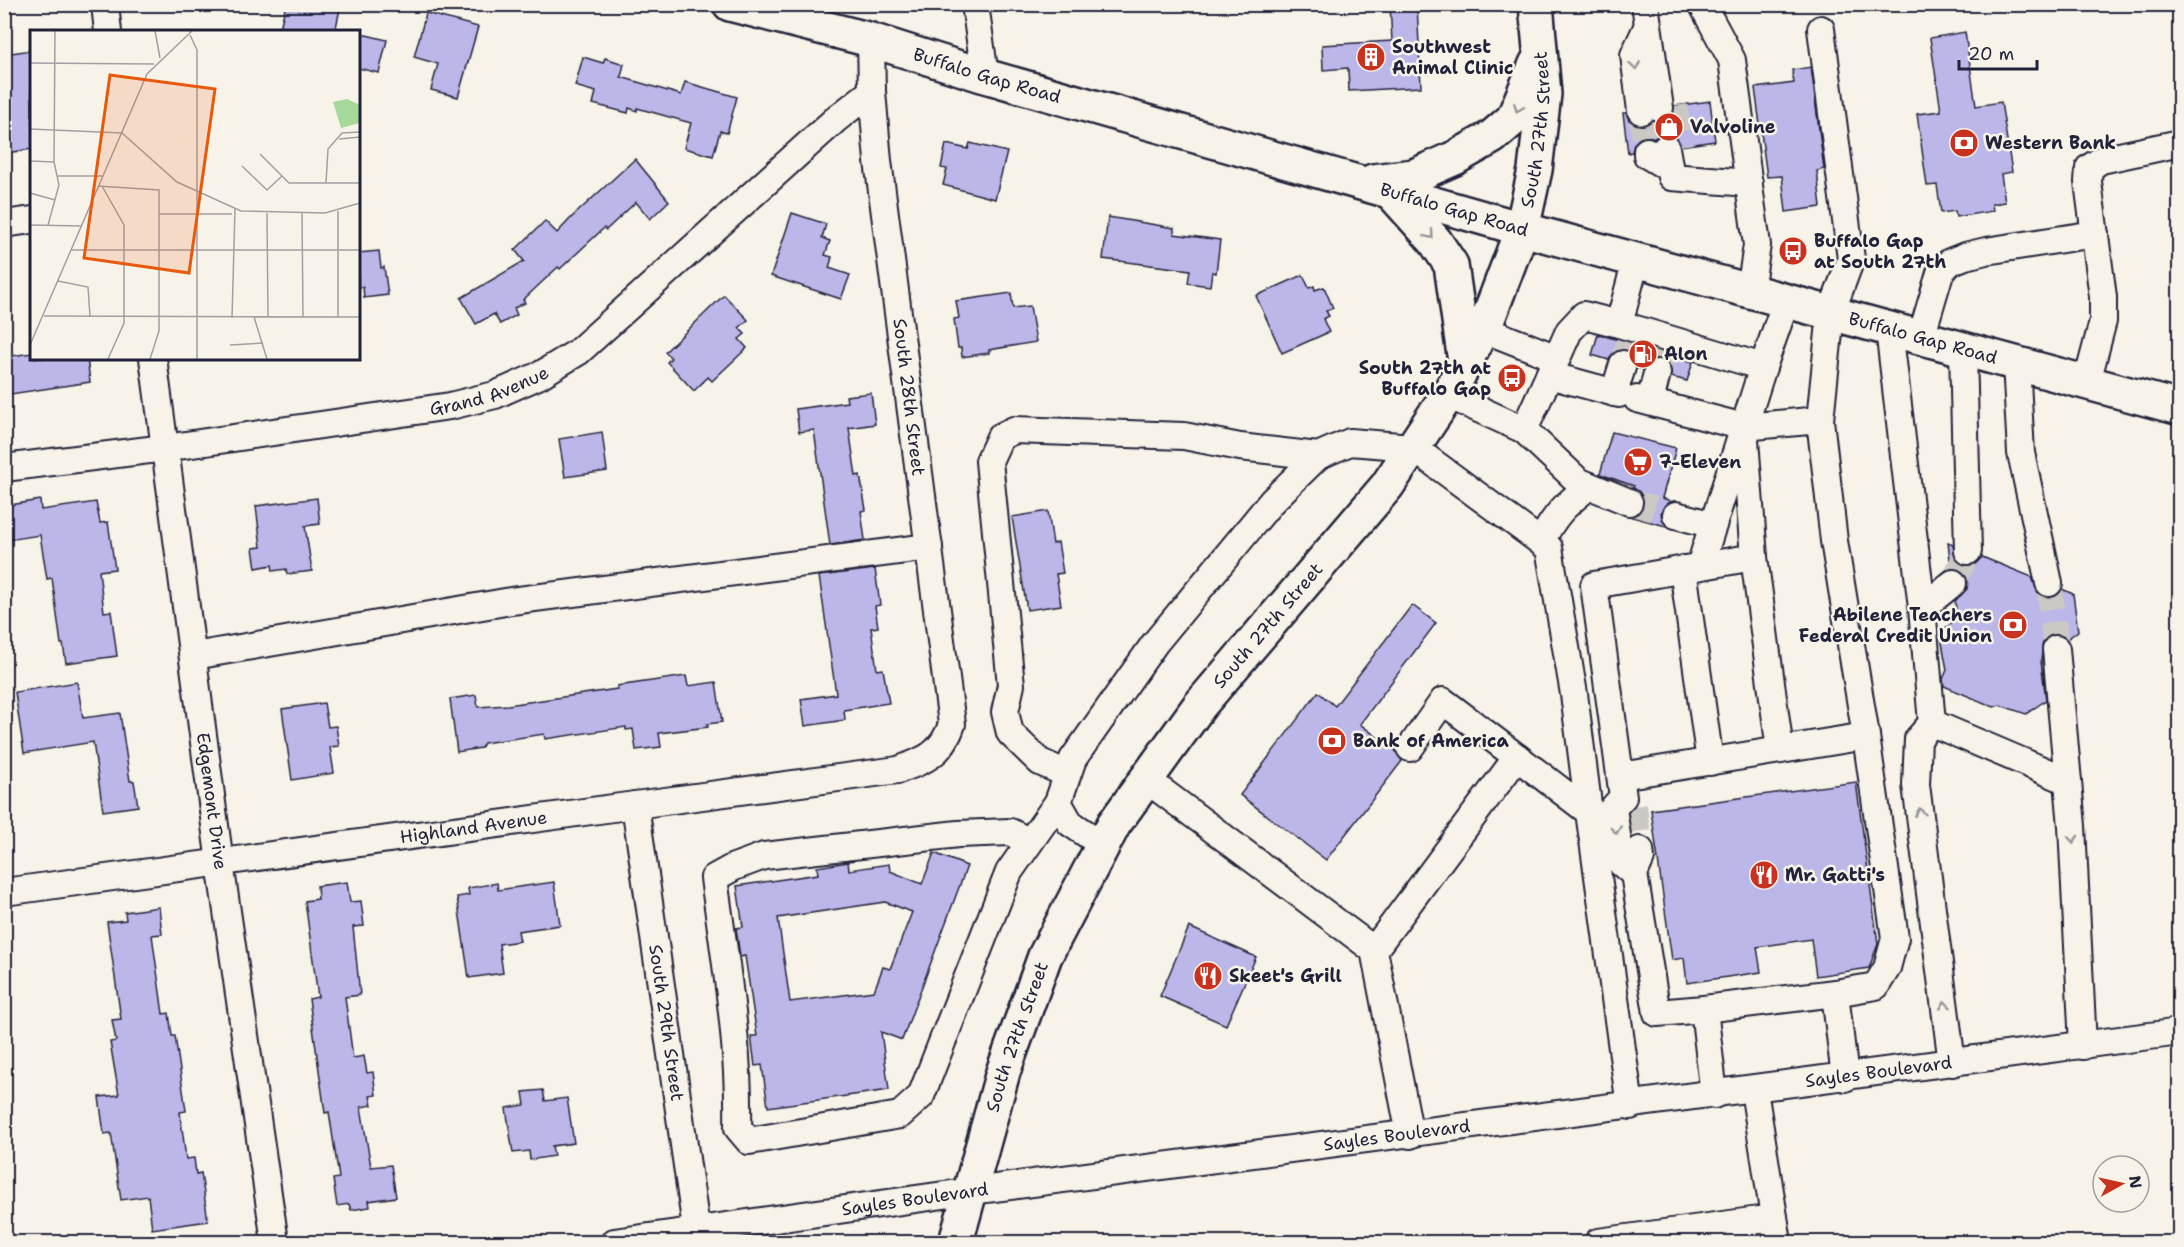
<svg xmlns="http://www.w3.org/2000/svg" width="2184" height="1247" viewBox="0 0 2184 1247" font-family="'Shantell Sans',sans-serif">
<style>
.building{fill:#bbb7e9;stroke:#22223b;stroke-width:1.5;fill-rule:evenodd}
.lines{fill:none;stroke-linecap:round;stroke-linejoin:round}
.minor-tunnel{stroke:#ccc9c5;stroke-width:26;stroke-dasharray:26 13;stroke-linecap:butt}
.minor-casing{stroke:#22223b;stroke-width:30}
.major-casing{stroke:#22223b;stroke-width:38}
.minor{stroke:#f7f3e8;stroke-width:26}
.major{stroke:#f7f3e8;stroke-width:33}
.oneway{stroke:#97959a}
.labels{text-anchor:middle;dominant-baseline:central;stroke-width:5;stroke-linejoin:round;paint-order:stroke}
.poi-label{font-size:18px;font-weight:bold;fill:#22223b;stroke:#f7f3e8;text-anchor:start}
.street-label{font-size:18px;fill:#22223b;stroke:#f7f3e8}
.inset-road{fill:none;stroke:#a29fa3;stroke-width:1.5}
.view{fill:#e8590c;fill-opacity:0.15;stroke:#e8590c;stroke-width:3}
.inset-edge{fill:none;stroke:#22223b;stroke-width:3}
</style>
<rect width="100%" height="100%" fill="#f7f3e8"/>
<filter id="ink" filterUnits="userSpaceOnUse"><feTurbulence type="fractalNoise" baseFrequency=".0167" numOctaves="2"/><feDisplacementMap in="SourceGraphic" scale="12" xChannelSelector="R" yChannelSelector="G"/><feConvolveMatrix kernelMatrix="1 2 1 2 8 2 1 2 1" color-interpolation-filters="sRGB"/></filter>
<g filter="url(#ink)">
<!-- building -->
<g class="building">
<path d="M286,4H334V7L340,9L335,32H279Z"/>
<path d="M1390,4H1417L1421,87L1349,91L1348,68L1323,70L1322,45L1392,41Z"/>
<path d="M426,13L478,27L458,97L431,90L438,64L414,57Z"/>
<path d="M1965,32L1976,106L2001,102L2012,172L2001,174L2005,202L1992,204L1993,211L1956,217L1955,211L1941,213L1937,185L1927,186L1917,114L1941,111L1930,38Z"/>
<path d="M358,33L387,40L379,73L358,68Z"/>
<path d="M32,50V149L7,153L4,135V54Z"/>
<path d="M583,57L603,63L605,58L624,64L621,77L681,95L685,82L737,97L727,133L720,131L713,156L684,148L691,123L637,108V111L629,108L628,113L593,104L596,92L575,86Z"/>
<path d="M1811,67L1824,169L1817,171L1821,207L1786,212L1782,176L1767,177L1755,88L1794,83L1792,70Z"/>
<path d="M1710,101L1715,141L1681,146L1677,138L1672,134L1664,133L1655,138L1648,136L1640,138L1634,144L1632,152L1628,153L1623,113H1626L1629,120L1635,125L1643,126L1652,120L1662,123L1669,120L1674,114L1675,106Z"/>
<path d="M970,143L1007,152L995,199L943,185L947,169L941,168L946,144L968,149Z"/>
<path d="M635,159L669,201L650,219L636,202L606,230L604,228L560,269L558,267L523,300L525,303L514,308L517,315L500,324L494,314L476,324L461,298L524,261L515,250L545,221L557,233L572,217Z"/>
<path d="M792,213L826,224L822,238L830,241L825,255L832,257L829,268L850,275L841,299L771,276Z"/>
<path d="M1108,217L1174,228V234L1220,240L1216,273L1212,272L1210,286L1188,283L1190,270L1103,259Z"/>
<path d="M379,251L381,268L384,267L388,295L364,298L363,287H358V253Z"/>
<path d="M1303,275L1309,288L1314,286L1315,290L1324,287L1333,308L1326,311L1329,316L1323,319L1329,332L1282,353L1256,296Z"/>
<path d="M1011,293L1013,308L1030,306L1036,342L989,350V353L962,357L961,348H958L954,319L959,318L956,301Z"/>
<path d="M724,295L748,320L739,328L745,334L739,339L747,348L712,381L708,377L694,391L667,362L671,358L665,352Z"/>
<path d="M1598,334L1693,362L1687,381L1671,377V368L1668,363L1661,359H1652L1646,363L1643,369L1637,368V360L1634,354L1627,350H1619L1613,353L1609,360L1592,355Z"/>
<path d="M32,353V358H87L90,382L4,395V357Z"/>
<path d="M871,393L875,424L849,428L856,476L860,475L866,510L861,511L865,540L830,545L814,430L799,432L796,409L847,402L846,396Z"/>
<path d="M602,432L607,471L565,477L559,439Z"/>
<path d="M1612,432L1676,448L1662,498L1671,501L1665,505L1661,512L1662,519L1666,526L1632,517L1639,513L1643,507L1644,499L1641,493L1633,488L1634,486L1600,474Z"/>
<path d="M317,498L320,524L305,526L312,571L287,574L286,569L273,571L272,565L256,568L253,548L261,547L256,506Z"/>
<path d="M40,500L41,510L96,502L100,523L108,522L115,569L99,571L104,612L111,611L117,656L66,663L63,644H61L52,578L47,579L40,535L7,540L4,506Z"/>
<path d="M1048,511L1053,544L1058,542L1063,573L1056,574L1061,605L1027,610L1012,517Z"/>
<path d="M1948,543L1953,545L1955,558L1961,564L1968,566L1975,564L1982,557L2032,577L2038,593L2044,597H2053L2062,589L2073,594L2078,631L2067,639L2062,635L2054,634L2048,636L2043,642L2041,661L2046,700L2026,714L2000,705L1994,707L1944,686L1943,679L1947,670L1940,632L1957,619L1955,601L1967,589L1968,581L1964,573L1959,569L1951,568Z"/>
<path d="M875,569L880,605L875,606L878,627L871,628L877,670L883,669L889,703L844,710L845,720L805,726L801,699L836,694L819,576Z"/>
<path d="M1412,605L1436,623L1360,724L1396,751L1402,761L1326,860L1240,795L1318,692L1335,706Z"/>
<path d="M686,676L688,686L716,682L722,722L707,724L708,727L659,733L661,747L636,750L633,729L626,730V727L545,739L544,734L484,743L481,748L457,752L450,699L476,695L478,707L508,705L617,689V686Z"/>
<path d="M77,682L83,718L120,713L130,781H134L138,806L103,811L93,742L24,753L15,692Z"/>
<path d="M324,703L328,727L336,726L339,746L330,747L334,773L292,780L282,709Z"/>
<path d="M1856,782L1878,944L1869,968L1816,976L1811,939L1757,947L1761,972L1687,983L1684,958L1672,960L1651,810Z"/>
<path d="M934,853L967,866L902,1040L881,1032L889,1090L768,1107L762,1065L755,1066L751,1036H757L745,956L740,957L736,928L743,927L737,886L818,874L817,867L848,862L849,870L889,864L890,871L922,884ZM885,902L912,912L890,969L883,967L874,991L790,1002L778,918Z"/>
<path d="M347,882L350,902L361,901L364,926L353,927L360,995L345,997L353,1058L364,1056L367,1073L373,1072L376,1095L370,1096L372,1105L361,1107L371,1167L391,1165L396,1197L369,1201L370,1207L351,1210L349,1204L337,1206L333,1179L339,1178L329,1112L325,1113L309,999L318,997L305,901L318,899L317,886Z"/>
<path d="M554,882L560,925L518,931L520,941L499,944L503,973L469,978L457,897L469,895L468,888L497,883L498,890Z"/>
<path d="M159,907L162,934L152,935L163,1014L169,1013L172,1036H175L186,1111L180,1112L186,1159L194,1158L196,1174L201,1173L208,1221L152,1229L148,1196L121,1200L111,1133L104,1134L99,1097L119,1095L110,1042L116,1041L112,1020L121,1019L107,922L126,920L125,912Z"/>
<path d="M1189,927L1256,957L1226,1025L1160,996Z"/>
<path d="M543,1090L545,1101L567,1098L574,1143L552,1146L554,1156L530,1160L529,1151L513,1153L506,1108L525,1105L523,1092Z"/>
</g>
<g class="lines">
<!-- minor-tunnel -->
<g class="minor-tunnel">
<path d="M1674,106L1680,146"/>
<path d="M1641,111L1647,151"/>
<path d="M1623,364L1631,335"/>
<path d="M1657,373L1665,345"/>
<path d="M1629,502L1676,515"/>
<path d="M1953,583L1968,551"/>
<path d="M2049,583L2056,649"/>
<path d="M1634,806L1640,850"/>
</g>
<!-- minor casing -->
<g class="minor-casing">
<g id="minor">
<path d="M105,4L108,32"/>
<path d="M975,4L985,76"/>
<path d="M1645,4L1660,108"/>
<path d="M1702,4L1732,60L1757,245L1750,291"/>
<path d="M1641,111L1634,55L1648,25"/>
<path d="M1666,148L1671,177L1749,183"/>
<path d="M1647,151V155L1669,168"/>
<path d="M4,224L32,220"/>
<path d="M1636,260L1619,324L1763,367L1786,301"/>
<path d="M1889,329L1922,608L1953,583"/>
<path d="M1921,337L1940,273L1950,262L1965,256L1986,251L2095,234"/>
<path d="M1963,349L1968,551"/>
<path id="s1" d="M153,358L220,863L275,1242"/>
<path d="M1557,358L1569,331L1584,315L1619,324"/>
<path d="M2016,363L2021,453L2049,583"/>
<path d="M1549,375L1619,394"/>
<path d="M2087,382L2103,321V297L2088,182L2089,168L2101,160L2180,143"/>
<path d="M1614,393L1623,364"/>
<path d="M1448,395L1524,430L1557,358L1483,329"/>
<path d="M1637,399L1744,427L1820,420L1834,541L1866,736"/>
<path d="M1650,402L1657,373"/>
<path d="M1820,420L1831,313L1851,259L1821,29"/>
<path d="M1744,427L1754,557L1780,750"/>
<path d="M1524,430L1578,481L1629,502"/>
<path id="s2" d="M4,468L165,448L450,406L495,395L540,375L578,352L835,120L872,91"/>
<path d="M1676,515L1713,525"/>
<path d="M1541,542C1555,514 1565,505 1589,486"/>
<path d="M1700,566L1763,367"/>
<path d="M1683,569L1710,762"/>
<path d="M1922,608L1932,723L2068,781"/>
<path d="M2056,649L2072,826L2083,1046"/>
<path d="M194,656L511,601L929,547"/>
<path d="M1932,723L1918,739L1916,785L1952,1063"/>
<path d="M1410,748L1443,701L1517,757"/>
<path d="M1067,774L1040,762L1010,733L1005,712L1011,685L989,461L1000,437L1014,430L1184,436L1240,447L1318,456"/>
<path d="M1621,776L1866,736L1895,938L1887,968L1876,986L1835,993"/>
<path d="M1147,780L1374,950L1410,1135"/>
<path id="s3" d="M635,805L698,1242"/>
<path d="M1030,842L1010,832L958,834L764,856L734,867L714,878C725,961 740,1044 738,1128L749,1141L900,1115L921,1096L1009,872L1058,802"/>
<path d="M1103,845L1070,823L1058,802L1073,759L1155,643L1272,501L1318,456L1350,442L1412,447L1549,548L1574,694L1589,812"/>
<path d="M1634,874L1641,858L1640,850"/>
<path id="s4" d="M4,892L635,805L898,770C926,760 942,754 952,724L878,161L872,91L871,40"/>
<path d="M1374,950L1517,757L1589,812L1630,1106"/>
<path d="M1704,1009L1657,1013L1634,874L1621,863L1613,808L1623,797L1594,585L1754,557"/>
<path d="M1754,1090L1778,1242"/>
<path d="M1714,1095L1704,1009L1835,993L1845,1078"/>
<path id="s5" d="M614,1242L972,1191L2180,1032"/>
<path d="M1598,1242L1774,1218"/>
</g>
</g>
<!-- major casing -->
<g class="major-casing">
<g id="major">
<path id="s6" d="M730,4L871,40L985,76L1522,229L2180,408"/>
<path d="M1373,181L1414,176L1455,158L1492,137L1513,119L1536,64"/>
<path d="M1391,192L1435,241L1451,265L1465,362"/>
<path id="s7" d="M956,1242L1003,1072L1045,956L1114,824L1200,705L1387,486L1451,390L1489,316L1522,229L1535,170L1544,94L1536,4"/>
</g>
</g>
<!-- minor -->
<use href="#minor" class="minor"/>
<!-- major -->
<use href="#major" class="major"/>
</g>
<!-- one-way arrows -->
<defs><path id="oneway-chevron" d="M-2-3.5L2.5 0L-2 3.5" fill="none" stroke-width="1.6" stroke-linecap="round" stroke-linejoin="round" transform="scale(1.5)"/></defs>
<g class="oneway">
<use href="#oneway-chevron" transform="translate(1635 66) rotate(82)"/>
<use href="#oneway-chevron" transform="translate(1518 108) rotate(113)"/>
<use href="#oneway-chevron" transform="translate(1430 235) rotate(49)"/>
<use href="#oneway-chevron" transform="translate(1920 812) rotate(-97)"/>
<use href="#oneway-chevron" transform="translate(1616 830) rotate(82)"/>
<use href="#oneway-chevron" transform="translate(2073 839) rotate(87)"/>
<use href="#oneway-chevron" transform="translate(1945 1005) rotate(-97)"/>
</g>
</g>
<!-- icons -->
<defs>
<g id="building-disc" transform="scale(1.5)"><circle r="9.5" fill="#c8321e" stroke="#f7f3e8"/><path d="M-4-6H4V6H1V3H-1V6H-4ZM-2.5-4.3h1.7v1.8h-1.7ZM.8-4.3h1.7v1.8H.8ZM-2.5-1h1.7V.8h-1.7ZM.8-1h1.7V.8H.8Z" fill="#fff"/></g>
<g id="shop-disc" transform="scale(1.5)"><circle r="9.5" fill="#c8321e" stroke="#f7f3e8"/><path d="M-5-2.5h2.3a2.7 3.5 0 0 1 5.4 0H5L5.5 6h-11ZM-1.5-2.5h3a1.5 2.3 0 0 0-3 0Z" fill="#fff"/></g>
<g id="bank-disc" transform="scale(1.5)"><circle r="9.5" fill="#c8321e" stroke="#f7f3e8"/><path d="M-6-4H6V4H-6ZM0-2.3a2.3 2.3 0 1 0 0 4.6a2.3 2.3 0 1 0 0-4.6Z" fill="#fff"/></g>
<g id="bus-disc" transform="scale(1.5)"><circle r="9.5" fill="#c8321e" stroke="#f7f3e8"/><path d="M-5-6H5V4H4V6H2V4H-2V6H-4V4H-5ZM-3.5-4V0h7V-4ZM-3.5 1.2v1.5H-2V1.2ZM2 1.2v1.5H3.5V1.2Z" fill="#fff"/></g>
<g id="fuel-disc" transform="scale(1.5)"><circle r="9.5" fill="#c8321e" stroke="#f7f3e8"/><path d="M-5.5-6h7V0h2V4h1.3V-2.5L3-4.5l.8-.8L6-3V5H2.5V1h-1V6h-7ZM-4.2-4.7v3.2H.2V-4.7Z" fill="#fff"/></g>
<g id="supermarket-disc" transform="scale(1.5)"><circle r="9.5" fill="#c8321e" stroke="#f7f3e8"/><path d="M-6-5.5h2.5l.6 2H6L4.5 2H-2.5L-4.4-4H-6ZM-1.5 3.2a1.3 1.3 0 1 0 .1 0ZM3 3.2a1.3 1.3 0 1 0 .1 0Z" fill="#fff"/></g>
<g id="restaurant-disc" transform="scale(1.5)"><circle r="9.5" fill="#c8321e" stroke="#f7f3e8"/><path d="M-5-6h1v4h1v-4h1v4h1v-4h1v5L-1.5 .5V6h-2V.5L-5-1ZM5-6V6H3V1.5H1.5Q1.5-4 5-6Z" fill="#fff"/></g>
</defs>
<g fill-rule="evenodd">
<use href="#building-disc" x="1371" y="57"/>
<use href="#shop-disc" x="1669" y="127"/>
<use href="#bank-disc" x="1964" y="143"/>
<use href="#bus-disc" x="1793" y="251"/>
<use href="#fuel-disc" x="1643" y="354"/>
<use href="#bus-disc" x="1512" y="378"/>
<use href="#supermarket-disc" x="1638" y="462"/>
<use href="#bank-disc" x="2013" y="625"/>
<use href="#bank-disc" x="1332" y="741"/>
<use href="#restaurant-disc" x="1764" y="875"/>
<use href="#restaurant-disc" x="1208" y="976"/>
</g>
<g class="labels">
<!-- poi labels -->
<g class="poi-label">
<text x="1392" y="47">Southwest<tspan x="1392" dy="21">Animal Clinic</tspan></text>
<text x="1690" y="127">Valvoline</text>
<text x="1985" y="143">Western Bank</text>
<text x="1814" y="241">Buffalo Gap<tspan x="1814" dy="21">at South 27th</tspan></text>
<text x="1664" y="354">Alon</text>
<text x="1491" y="368" text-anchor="end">South 27th at<tspan x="1491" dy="21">Buffalo Gap</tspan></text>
<text x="1659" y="462">7-Eleven</text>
<text x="1992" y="615" text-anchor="end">Abilene Teachers<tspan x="1992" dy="21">Federal Credit Union</tspan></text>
<text x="1353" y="741">Bank of America</text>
<text x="1785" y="875">Mr. Gatti's</text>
<text x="1229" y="976">Skeet's Grill</text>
</g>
<!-- street labels -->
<g class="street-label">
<text stroke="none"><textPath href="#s6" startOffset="267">Buffalo Gap Road</textPath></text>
<text stroke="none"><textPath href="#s7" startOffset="1276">South 27th Street</textPath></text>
<text stroke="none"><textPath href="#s6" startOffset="753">Buffalo Gap Road</textPath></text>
<text stroke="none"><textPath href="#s6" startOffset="1239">Buffalo Gap Road</textPath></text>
<text stroke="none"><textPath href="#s2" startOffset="492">Grand Avenue</textPath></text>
<text transform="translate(909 397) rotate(83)">South 28th Street</text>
<text stroke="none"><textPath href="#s7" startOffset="700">South 27th Street</textPath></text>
<text stroke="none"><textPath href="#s1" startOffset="447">Edgemont Drive</textPath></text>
<text stroke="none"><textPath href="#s4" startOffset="474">Highland Avenue</textPath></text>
<text stroke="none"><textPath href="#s3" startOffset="220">South 29th Street</textPath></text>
<text stroke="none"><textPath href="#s7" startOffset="214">South 27th Street</textPath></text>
<text stroke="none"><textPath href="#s5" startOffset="1276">Sayles Boulevard</textPath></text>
<text stroke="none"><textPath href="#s5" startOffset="790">Sayles Boulevard</textPath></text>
<text stroke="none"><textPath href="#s5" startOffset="304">Sayles Boulevard</textPath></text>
</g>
</g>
<!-- overview -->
<g transform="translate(30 30)">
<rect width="330" height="330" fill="#f7f3e8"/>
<path d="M317,69L330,75V93L311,98L303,72Z" fill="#a6d99b"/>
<path class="inset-road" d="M125,1L130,28M160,5L167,20V329M0,33L124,34M0,99L92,103L147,152L211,181L295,183L330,173M309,109L330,107M230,124L259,153H330M0,131L24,132M212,136L237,160L252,146M28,146H72M296,153L298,119L312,103L330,102M68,156L129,160V301L120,329M72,156L94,195V293L78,329M0,163L25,170M308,181V287M237,183L238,287M272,183L273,287M129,184H202M0,195L52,196M18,195L29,155L24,132L25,1M41,220H330M28,251L58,257L60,286M14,286L330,287M224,287L237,329M202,288L205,179M0,315L117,44L162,1M200,315L233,313"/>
<path class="view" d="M80,45L185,59L159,243L54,228Z"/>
<rect width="330" height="330" class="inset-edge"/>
</g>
<!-- margin -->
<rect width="2184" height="1247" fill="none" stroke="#f7f3e8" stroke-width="24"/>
<rect x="12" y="12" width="2160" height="1223" fill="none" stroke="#22223b" stroke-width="2" filter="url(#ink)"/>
<!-- north arrow -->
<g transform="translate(2121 1184) rotate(82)"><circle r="28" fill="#f7f3e8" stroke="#a29fa3" stroke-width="1.5"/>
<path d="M0-4.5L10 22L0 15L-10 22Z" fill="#c8321e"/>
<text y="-9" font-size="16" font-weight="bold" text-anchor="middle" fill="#22223b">N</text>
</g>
<!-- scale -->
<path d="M1959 60v9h78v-9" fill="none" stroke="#22223b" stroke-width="3"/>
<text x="1968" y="60" font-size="18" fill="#22223b" stroke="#f7f3e8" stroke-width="4.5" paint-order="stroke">20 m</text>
</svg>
